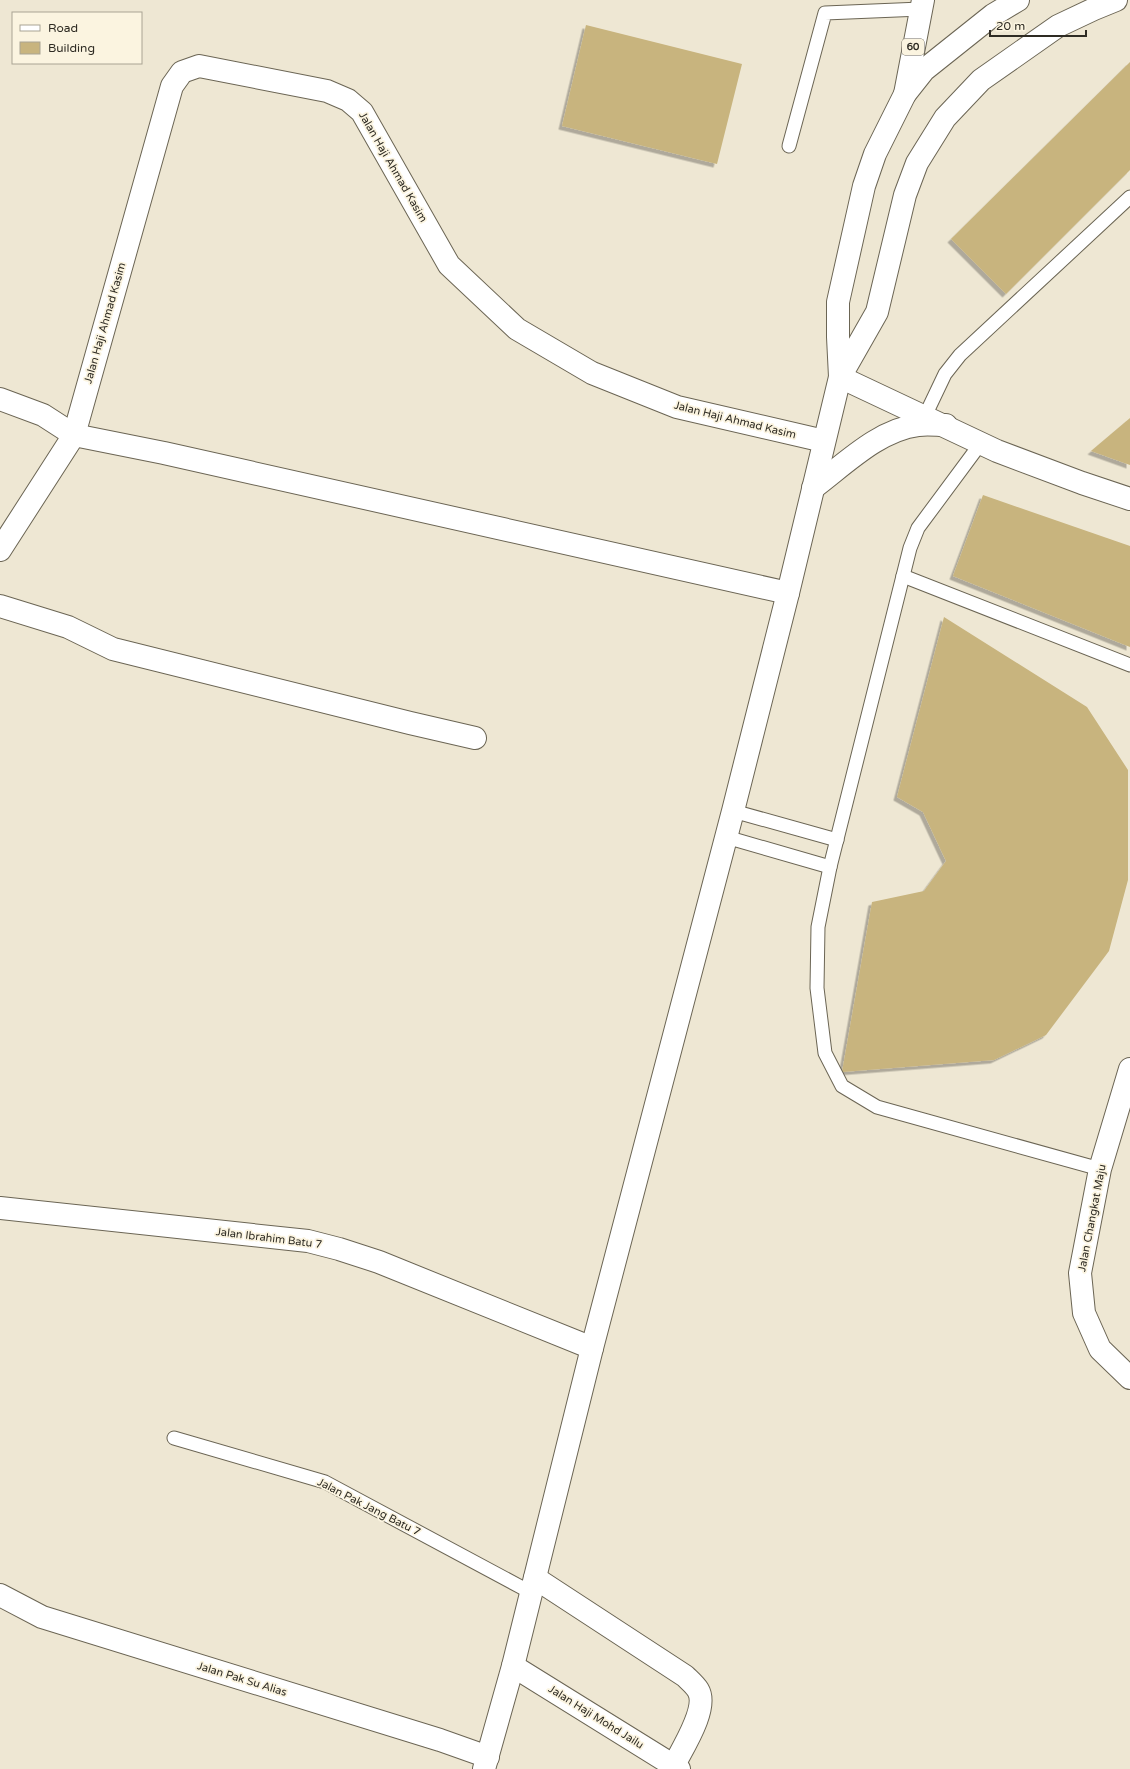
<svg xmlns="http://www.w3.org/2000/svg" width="1130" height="1769" viewBox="0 0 1130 1769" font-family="'Varela Round',sans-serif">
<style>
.building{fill:#c8b47e;filter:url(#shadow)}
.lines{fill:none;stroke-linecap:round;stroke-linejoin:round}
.service-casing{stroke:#6b6554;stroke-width:15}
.minor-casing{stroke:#6b6554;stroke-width:24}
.secondary-casing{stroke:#6b6554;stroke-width:24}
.trunk-casing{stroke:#6b6554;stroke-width:24}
.service{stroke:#fff;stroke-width:13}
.minor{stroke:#fff;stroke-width:22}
.secondary{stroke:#fff;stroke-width:22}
.trunk{stroke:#fff;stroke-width:22}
.labels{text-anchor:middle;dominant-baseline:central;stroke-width:3.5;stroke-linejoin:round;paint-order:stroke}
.shield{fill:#fbf4e0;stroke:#6c675c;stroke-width:1}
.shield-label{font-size:10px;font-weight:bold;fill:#2e2b23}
.street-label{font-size:11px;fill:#2e2b23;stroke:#fbf4e0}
</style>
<defs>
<filter id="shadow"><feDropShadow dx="-3.5" dy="3.5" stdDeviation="0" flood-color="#0004"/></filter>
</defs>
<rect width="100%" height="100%" fill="#eee7d3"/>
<!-- building -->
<g class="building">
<path d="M586,25L742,64L717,164L562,126Z"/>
<path d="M1130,62V170L1006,294L951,239Z"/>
<path d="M1130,418V465L1091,451Z"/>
<path d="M983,495L1130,546V647L953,576Z"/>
<path d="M944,617L1087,707L1128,770V880L1109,951L1046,1035L994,1060L842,1072L872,902L924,891L946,861L923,812L897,797Z"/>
</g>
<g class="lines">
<!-- service casing -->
<g class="service-casing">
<g id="service">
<path d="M789,146L825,13L921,9"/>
<path d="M925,416L945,374L960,355L1130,197"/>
<path d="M981,443L918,528L910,548L830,867L818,927L817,988L825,1053L842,1086L877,1107L1100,1169"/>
<path d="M903,576L1130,665"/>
<path d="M733,811L837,840"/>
<path d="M726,837L830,867"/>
<path d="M174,1438L325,1482L532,1593"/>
</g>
</g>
<!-- minor casing -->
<g class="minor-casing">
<g id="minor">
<path d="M840,377L997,451L1082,483L1130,499"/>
<path d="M0,399L43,415L74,435L164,453L788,593"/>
<path d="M0,550L74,435L172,86L182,72L199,66L327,91L348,100L362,112L449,265L517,329L592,373L677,407L824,441"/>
<path d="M0,606L68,627L113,649L410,723L475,738"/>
<path d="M1130,1069L1100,1169L1080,1273L1084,1313L1100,1349L1130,1378"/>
<path d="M0,1208L308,1241L339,1249L379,1262L592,1348"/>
<path d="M535,1578L685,1676C689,1680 695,1685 698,1690C709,1708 682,1749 674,1765"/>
<path d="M0,1595L42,1617L440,1740L488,1757"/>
<path d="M513,1666L679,1769"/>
</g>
</g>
<!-- secondary casing -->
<g class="secondary-casing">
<g id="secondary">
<path d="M840,377L838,337V302L864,186L875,154L905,94L924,70L993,15L1018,0"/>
<path d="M813,488C844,465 878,430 918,425C927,424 937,425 946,425"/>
<path d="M484,1769L513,1666L592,1348L733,811L788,593L840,377L877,312L905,195L917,163L945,118L981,80L1058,26L1094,9L1116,0"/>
</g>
</g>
<!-- trunk casing -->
<g class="trunk-casing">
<path id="trunk" d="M905,94L923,0"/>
</g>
<!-- service -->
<use href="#service" class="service"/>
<!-- minor -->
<use href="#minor" class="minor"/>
<!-- secondary -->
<use href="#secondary" class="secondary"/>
<!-- trunk -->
<use href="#trunk" class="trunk"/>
</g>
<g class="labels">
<!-- shield labels -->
<rect class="shield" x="902" y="39" width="22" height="16" rx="3"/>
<g class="shield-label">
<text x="913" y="47">60</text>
</g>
<!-- street labels -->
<g class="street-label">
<text transform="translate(393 167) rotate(60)">Jalan Haji Ahmad Kasim</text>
<text transform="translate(105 323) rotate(-74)">Jalan Haji Ahmad Kasim</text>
<text transform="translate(735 420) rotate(14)">Jalan Haji Ahmad Kasim</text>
<text transform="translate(1092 1218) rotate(-79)">Jalan Changkat Maju</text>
<text transform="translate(269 1238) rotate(7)">Jalan Ibrahim Batu 7</text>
<text transform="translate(369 1507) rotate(27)">Jalan Pak Jang Batu 7</text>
<text transform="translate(242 1679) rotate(17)">Jalan Pak Su Alias</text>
<text transform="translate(596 1717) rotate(32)">Jalan Haji Mohd Jailu</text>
</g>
</g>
<!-- legend -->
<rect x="12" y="12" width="130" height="52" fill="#fbf4e0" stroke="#a9a494"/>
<rect x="20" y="25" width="20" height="6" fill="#ffffff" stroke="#a9a494"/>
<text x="48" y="32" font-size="12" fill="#2e2b23">Road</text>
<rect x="20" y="42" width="20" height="12" fill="#c8b47e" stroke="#a9a494"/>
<text x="48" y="52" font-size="12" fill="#2e2b23">Building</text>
<!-- scale -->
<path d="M990 30v6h96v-6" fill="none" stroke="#2e2b23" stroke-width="2"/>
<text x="996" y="30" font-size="12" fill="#2e2b23" stroke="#fbf4e0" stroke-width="3" paint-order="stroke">20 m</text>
</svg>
